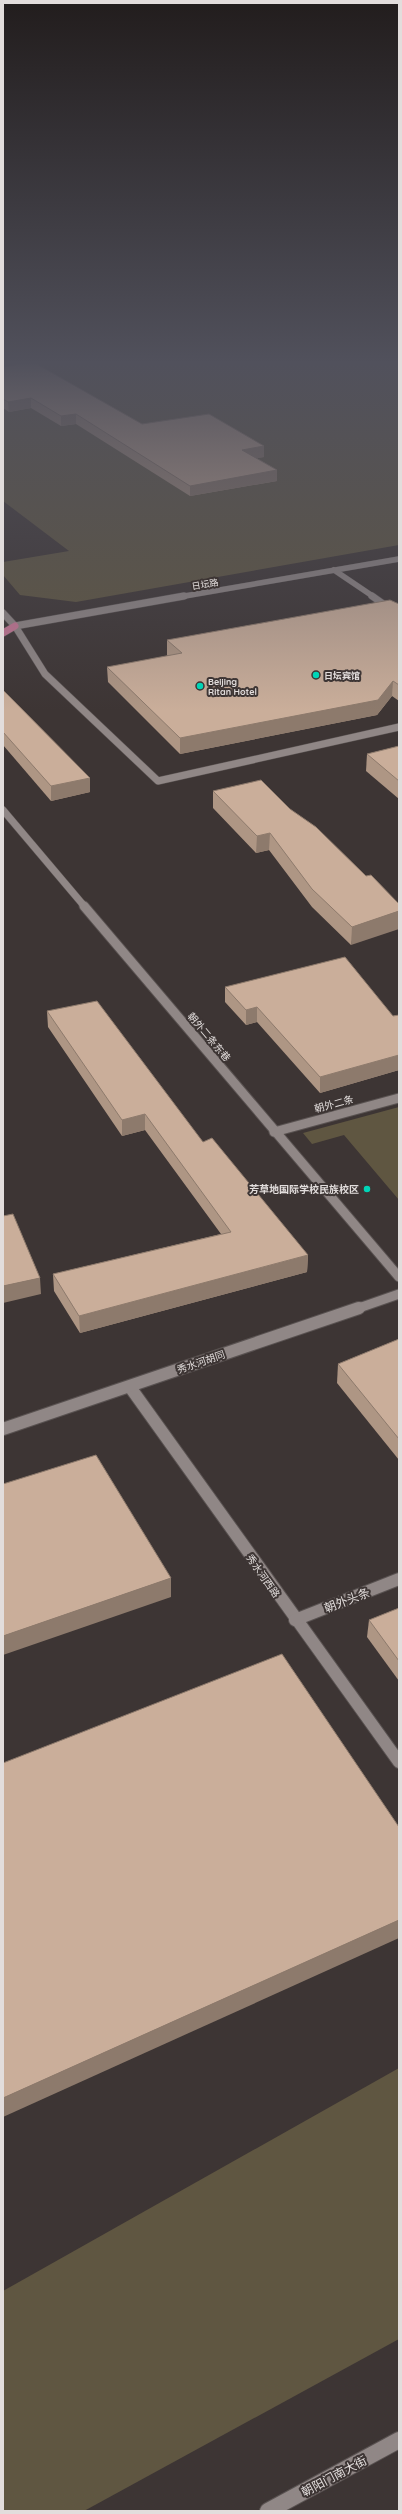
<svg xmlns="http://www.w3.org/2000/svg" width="402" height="2514" viewBox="0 0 402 2514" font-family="Quicksand,'Noto Sans SC',sans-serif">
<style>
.green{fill:#5f5641}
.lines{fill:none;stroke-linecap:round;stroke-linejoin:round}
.minor-far4-casing{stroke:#595251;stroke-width:6}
.minor-far3-casing{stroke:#595251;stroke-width:8}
.minor-far2-casing{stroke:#595251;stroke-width:11}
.minor-far1-casing{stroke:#595251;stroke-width:14}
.minor-casing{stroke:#595251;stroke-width:18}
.major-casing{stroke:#595251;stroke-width:8}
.minor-far4{stroke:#908786;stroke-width:5.5}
.minor-far3{stroke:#908786;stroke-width:7}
.minor-far2{stroke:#908786;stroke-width:9}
.minor-far1{stroke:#908786;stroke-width:12}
.minor{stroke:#908786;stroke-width:16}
.major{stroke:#c97997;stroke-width:7}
.wall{fill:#ae9684}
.shaded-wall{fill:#8d7a6c}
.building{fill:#caae9a;stroke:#8d7a6c}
.poi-dot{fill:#00d5b7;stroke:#3d3534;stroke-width:1.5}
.labels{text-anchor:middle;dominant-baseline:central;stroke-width:4;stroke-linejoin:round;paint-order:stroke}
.far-street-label{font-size:9px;fill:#e2dddc;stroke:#3d3534}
.far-poi-label{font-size:9px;font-weight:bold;fill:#e2dddc;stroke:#3d3534;text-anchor:start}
.street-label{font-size:10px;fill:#e2dddc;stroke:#3d3534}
.poi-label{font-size:10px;font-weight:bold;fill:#e2dddc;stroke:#3d3534;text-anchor:end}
.near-street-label{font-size:12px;fill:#e2dddc;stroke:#3d3534}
</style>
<rect width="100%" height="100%" fill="#3d3534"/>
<!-- green -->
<g class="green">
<path d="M3,360H399V545L76,602L20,595L3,575V562L69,551L3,501Z"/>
<path d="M399,1107V1200L344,1135L312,1144L303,1133Z"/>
<path d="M399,2068V2339L84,2511H3V2291Z"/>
</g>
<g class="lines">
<!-- minor-far4 casing -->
<g class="minor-far4-casing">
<g id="minor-far4">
<path d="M334,570L374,597"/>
<path d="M179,597L399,559"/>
</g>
</g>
<!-- minor-far3 casing -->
<g class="minor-far3-casing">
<g id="minor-far3">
<path d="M372,596L399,615"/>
<path d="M3,613L15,626L45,674L158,781L399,727"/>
<path d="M15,626L184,596"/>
<path d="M3,810L85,907"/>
</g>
</g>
<!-- minor-far2 casing -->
<g class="minor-far2-casing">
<g id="minor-far2">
<path d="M84,906L399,1277"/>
<path d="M274,1132L399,1098"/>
<path d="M356,1309L399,1294"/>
</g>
</g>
<!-- minor-far1 casing -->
<g class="minor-far1-casing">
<g id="minor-far1">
<path d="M130,1387L399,1762"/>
<path d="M3,1429L359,1308"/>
<path d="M295,1620L399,1579"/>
</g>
</g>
<!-- minor casing -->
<g class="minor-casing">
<path id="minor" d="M268,2511L399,2440"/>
</g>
<!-- major casing -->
<g class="major-casing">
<path id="major" d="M3,633L15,626"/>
</g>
<!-- minor-far4 -->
<use href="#minor-far4" class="minor-far4"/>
<!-- minor-far3 -->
<use href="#minor-far3" class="minor-far3"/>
<!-- minor-far2 -->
<use href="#minor-far2" class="minor-far2"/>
<!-- minor-far1 -->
<use href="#minor-far1" class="minor-far1"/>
<!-- minor -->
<use href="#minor" class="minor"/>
<!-- major -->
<use href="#major" class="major"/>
</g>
<!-- wall -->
<g class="wall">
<path d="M3,367L142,424L264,446V457L256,458L277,470V481L190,496L76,424L61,426L31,408L9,412L3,408Z"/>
<path d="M399,585V598H398Z"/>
<path d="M399,604V701L392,696L377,715L180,754L108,682L107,667L169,656L167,655V640Z"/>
<path d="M3,690L90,778V792L51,801L3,745Z"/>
<path d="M399,746V799L366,771L367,754Z"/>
<path d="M213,791L290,809L366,876L351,945L312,907L269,850L256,853L213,808Z"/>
<path d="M225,987L393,1016L399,1015V1070L320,1093L257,1022L246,1025L225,1002Z"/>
<path d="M47,1011L203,1142L308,1255L307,1272L80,1333L54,1291L53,1274L221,1234L145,1130L122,1136L48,1027Z"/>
<path d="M399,1339V1460L337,1383L338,1364Z"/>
<path d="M399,1608V1681L367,1637L369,1620Z"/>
</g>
<!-- shaded-wall -->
<g class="shaded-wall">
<path d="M31,398V408L9,412L8,402Z"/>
<path d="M76,414V424L61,426V416Z"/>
<path d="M264,446V457L242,461V450Z"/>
<path d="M277,470V481L190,496V486Z"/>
<path d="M393,681L392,696L377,715L180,754V738Z"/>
<path d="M90,778V792L51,801V786Z"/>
<path d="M270,833L269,850L256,853L257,836Z"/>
<path d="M399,911V929L351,945L352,927Z"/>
<path d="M257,1007V1022L246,1025V1010Z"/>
<path d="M399,1055V1070L320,1093V1077Z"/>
<path d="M145,1114V1130L122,1136V1120Z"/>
<path d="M308,1255L307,1272L80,1333L79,1316Z"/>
<path d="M40,1278L41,1294L3,1303V1286Z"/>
<path d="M171,1578V1597L3,1655V1636Z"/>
<path d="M399,1920V1938L3,2117V2098Z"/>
</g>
<!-- building -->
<g class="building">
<path d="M33,362L142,424L209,414L264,446L242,450L277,470L190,486L76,414L61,416L31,398L8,402L3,399V367Z"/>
<path d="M390,600L399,604V685L393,681L378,700L180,738L107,667L182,653L167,640Z"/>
<path d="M3,690L90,778L51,786L3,732Z"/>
<path d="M399,746V781L367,754Z"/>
<path d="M261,780L290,809L316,827L366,876L371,875L399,904V911L352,927L312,889L270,833L257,836L213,791Z"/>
<path d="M345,957L393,1016L399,1015V1055L320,1077L257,1007L246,1010L225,987Z"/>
<path d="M97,1001L203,1142L212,1138L308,1255L79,1316L53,1274L231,1232L145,1114L122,1120L47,1011Z"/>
<path d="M13,1214L40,1278L3,1286V1216Z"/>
<path d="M399,1339V1439L338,1364Z"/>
<path d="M96,1455L171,1578L3,1636V1484Z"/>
<path d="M399,1608V1661L369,1620Z"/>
<path d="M282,1654L399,1827V1920L3,2098V1763Z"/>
</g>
<!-- sky -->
<linearGradient id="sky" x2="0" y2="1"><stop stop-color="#221d1d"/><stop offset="0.51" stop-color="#51515c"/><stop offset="1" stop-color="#51515c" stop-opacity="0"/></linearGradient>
<rect width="402" height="711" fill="url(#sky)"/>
<!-- markers -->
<g class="poi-dot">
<circle cx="316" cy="675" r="4"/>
<circle cx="200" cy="686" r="4"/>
<circle cx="367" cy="1189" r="4"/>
</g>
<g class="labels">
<!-- far-street labels -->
<g class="far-street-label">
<text transform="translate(205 584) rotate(-10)">日坛路</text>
</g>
<!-- far-poi labels -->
<g class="far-poi-label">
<text x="324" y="675">日坛宾馆</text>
<text x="208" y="681">Beijing<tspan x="208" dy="10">Ritan Hotel</tspan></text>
</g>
<!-- street labels -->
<g class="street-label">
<text transform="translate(209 1037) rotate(50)">朝外二条东巷</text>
<text transform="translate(334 1104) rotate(-15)">朝外二条</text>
<text transform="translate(201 1362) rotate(-19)">秀水河胡同</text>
<text transform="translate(263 1576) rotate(55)">秀水河西路</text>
</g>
<!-- poi labels -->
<g class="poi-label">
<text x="359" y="1189">芳草地国际学校民族校区</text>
</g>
<!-- near-street labels -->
<g class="near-street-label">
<text transform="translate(347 1600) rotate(-21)">朝外头条</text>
<text transform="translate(334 2476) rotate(-28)">朝阳门南大街</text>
</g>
</g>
<!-- border -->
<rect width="402" height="2514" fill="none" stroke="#e2dddc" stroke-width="8"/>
</svg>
